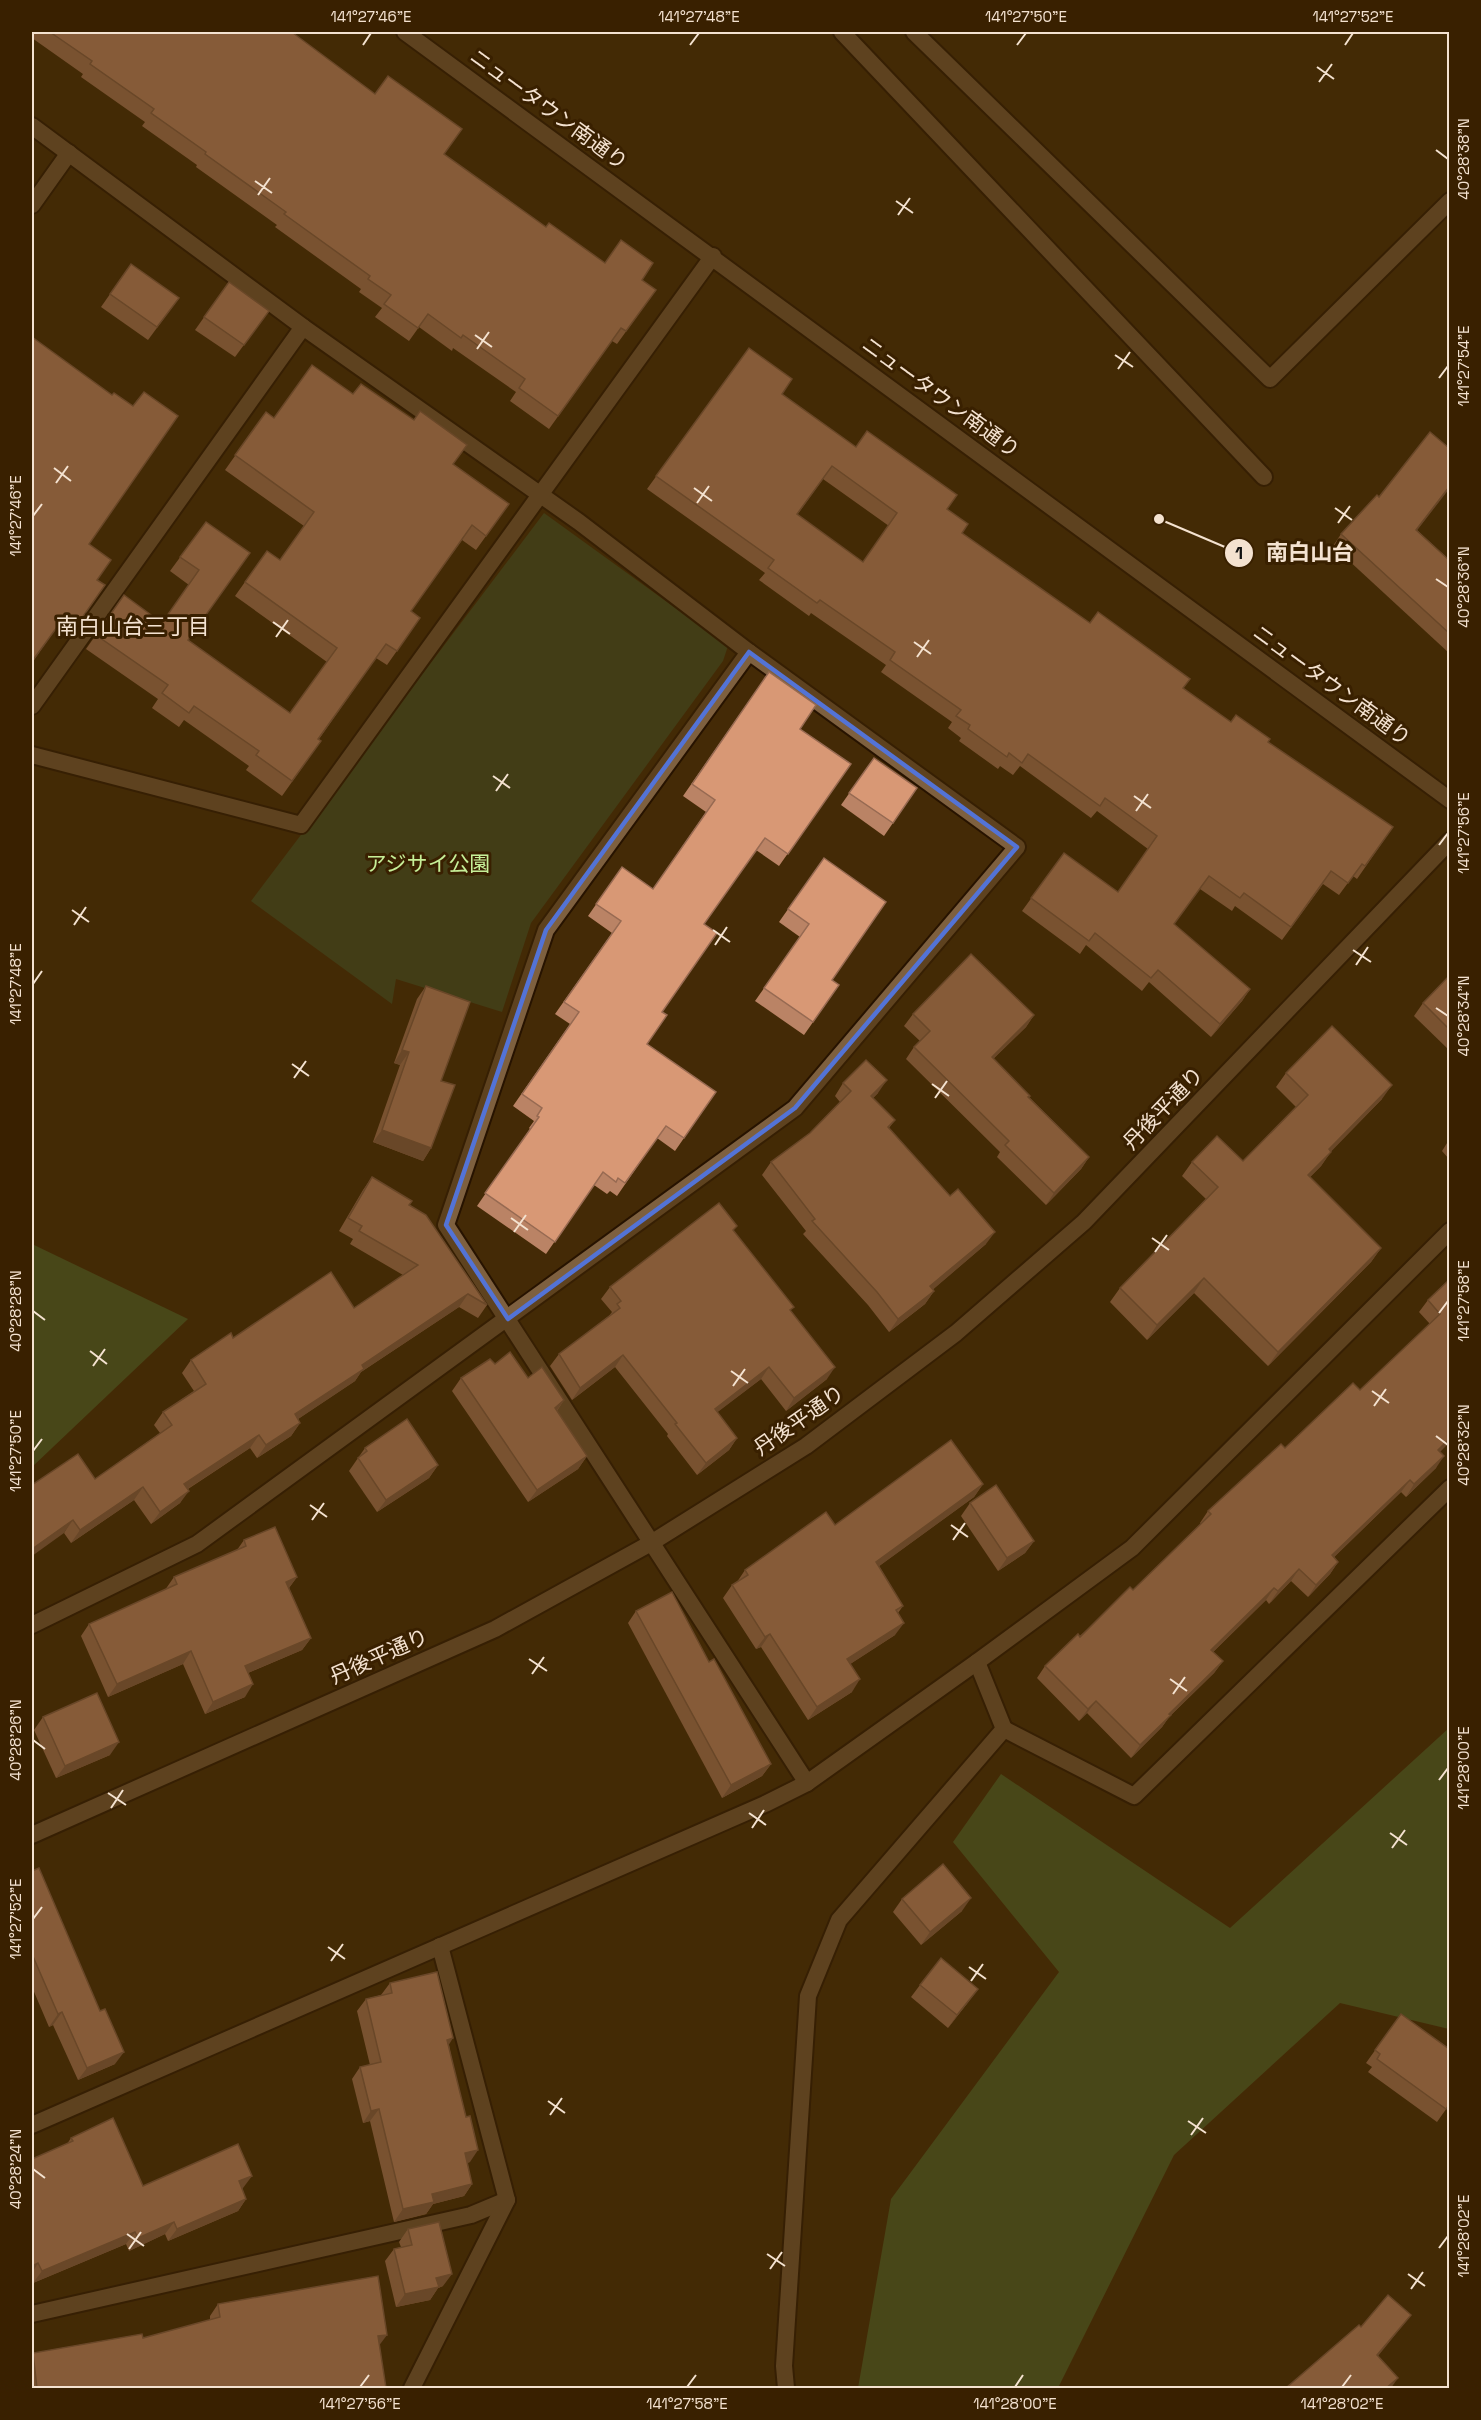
<svg xmlns="http://www.w3.org/2000/svg" width="1481" height="2420" viewBox="0 0 1481 2420" font-family="'Space Grotesk','Noto Sans JP',sans-serif">
<style>
.green{fill:#41542a}
.forest{fill:#4f6a2f}
.lines{fill:none;stroke-linecap:round;stroke-linejoin:round}
.service-casing{stroke:#271300;stroke-width:20}
.minor-casing{stroke:#271300;stroke-width:20}
.tertiary-casing{stroke:#271300;stroke-width:20}
.service{stroke:#7e603f;stroke-width:16}
.minor{stroke:#7e603f;stroke-width:16}
.tertiary{stroke:#7e603f;stroke-width:16}
.wall{fill:#ba8365;fill-rule:evenodd}
.shaded-wall{fill:#976a52}
.building{fill:#d89875;stroke:#976a52;stroke-width:1.5;fill-rule:evenodd}
.marked{fill:none;stroke:#5373d6;stroke-width:4.5;stroke-linejoin:round}
.ticks{fill:none;stroke:#f4e2d0;stroke-width:2}
.labels{text-anchor:middle;dominant-baseline:central;stroke-width:6;stroke-linejoin:round;paint-order:stroke}
.street-label{font-size:21px;fill:#f4e2d0;stroke:#392000}
.park-label{font-size:21px;fill:#c6ef98;stroke:#392000}
.neighbourhood-label{font-size:22px;fill:#f4e2d0;stroke:#392000}
.leader{fill:none;stroke:#f4e2d0;stroke-width:2}
.callout-dot{fill:#f4e2d0;stroke:#392000;stroke-width:2}
.mark-label{font-size:18px;text-anchor:middle;font-weight:bold;fill:#111}
.callout-label{font-size:22px;text-anchor:middle;font-weight:bold;fill:#f4e2d0;stroke:#392000;stroke-width:6;stroke-linejoin:round;paint-order:stroke}
.neatline{fill:none;stroke:#f4e2d0;stroke-width:2}
.ticks-label{font-size:15px;text-anchor:middle;fill:#f4e2d0}
</style>
<rect width="100%" height="100%" fill="#442a06"/>
<!-- green -->
<path class="green" d="M544,513L728,646L723,661L531,923L502,1012L396,979L392,1004L251,901Z"/>
<!-- forest -->
<g class="forest">
<path d="M32,1244L188,1319L32,1467Z"/>
<path d="M1449,1728V2029L1340,2003L1174,2155L1058,2388H858L891,2199L1059,1972L953,1842L1001,1774L1230,1928Z"/>
</g>
<g class="lines">
<!-- service casing -->
<g class="service-casing">
<g id="service">
<path d="M842,32L1264,477"/>
<path d="M914,32L1270,379L1450,201"/>
</g>
</g>
<!-- minor casing -->
<g class="minor-casing">
<g id="minor">
<path d="M32,126L303,327L579,522L749,652L1017,847L795,1108L197,1544L32,1625"/>
<path d="M32,205L69,153"/>
<path d="M749,652L546,930L446,1225L807,1783"/>
<path d="M32,706L303,327"/>
<path d="M32,755L301,825L713,256"/>
<path d="M1004,1729L1134,1796L1450,1488"/>
<path d="M32,2125L765,1804L807,1783L977,1662L1132,1548L1450,1231"/>
<path d="M32,2314L471,2215L507,2200"/>
<path d="M412,2388L507,2200L440,1946"/>
<path d="M786,2388L784,2366L808,1996L839,1920L1004,1729L977,1662"/>
</g>
</g>
<!-- tertiary casing -->
<g class="tertiary-casing">
<g id="tertiary">
<path d="M405,32L1450,800"/>
<path d="M32,1835L495,1629L651,1543L806,1446L956,1333L1084,1222L1450,841"/>
</g>
</g>
<!-- service -->
<use href="#service" class="service"/>
<!-- minor -->
<use href="#minor" class="minor"/>
<!-- tertiary -->
<use href="#tertiary" class="tertiary"/>
</g>
<!-- wall -->
<g class="wall">
<path d="M32,32H295L293,33L444,154L546,227L605,263L642,280L656,290L617,344L612,341L549,429L510,401L516,392L453,348L452,351L419,327L409,341L375,317L382,308L359,292L361,289L275,227L277,225L196,167L197,165L142,126L145,122L81,77L83,74L32,38Z"/>
<path d="M131,264L179,298L148,340L101,307Z"/>
<path d="M229,282L269,311L235,357L195,330Z"/>
<path d="M32,337L89,544L98,580L105,585L69,637L56,628L32,663Z"/>
<path d="M749,348L782,394L856,447L947,509L962,533L1231,722L1268,742L1393,827L1357,879L1353,876L1339,895L1323,884L1282,940L1235,906L1232,911L1200,889L1174,924L1250,989L1242,1001L1211,1037L1149,982L1142,991L1086,945L1080,954L1022,911L1064,853L1118,892L1148,849L1097,811L1091,818L1020,766L1013,775L1000,766L998,769L959,741L961,738L948,728L952,722L881,672L886,665L811,613L809,616L759,580L765,573L647,489ZM823,479L889,526L863,562L797,515Z"/>
<path d="M266,412L274,418L453,464L509,504L476,550L462,540L411,611L420,618L387,665L376,658L319,739L321,741L282,796L246,770L249,766L184,720L179,727L152,708L158,699L86,649L124,595L162,623L189,585L170,571L206,522L250,553L188,640L290,713L327,662L235,596L267,551L280,560L304,526L225,470Z"/>
<path d="M1417,530L1449,560V653L1333,546L1341,534Z"/>
<path d="M769,672L800,729L851,764L779,866L756,850L704,924L647,1044L716,1092L675,1151L657,1138L617,1196L610,1191L607,1194L594,1185L546,1254L477,1206L530,1129L529,1128L534,1121L513,1106L570,1024L555,1014L612,933L588,916L622,867L653,889L706,812L683,796Z"/>
<path d="M874,758L917,788L884,836L841,805Z"/>
<path d="M824,858L832,980L839,985L804,1035L755,1001L800,937L779,922Z"/>
<path d="M1449,976V1050L1414,1016L1423,1003Z"/>
<path d="M426,986L431,1148L423,1161L373,1142L400,1065L394,1063L417,999Z"/>
<path d="M913,1014L1034,1015L1026,1027L993,1059L1029,1097L1089,1157L1081,1169L1046,1205L997,1157L1000,1152L906,1059L914,1047L920,1041L904,1026Z"/>
<path d="M1286,1073L1382,1099L1331,1151L1321,1166L1310,1177L1381,1248L1371,1262L1268,1366L1194,1293L1147,1340L1110,1302L1120,1288L1206,1199L1182,1176L1192,1162L1243,1161L1296,1107L1276,1087Z"/>
<path d="M843,1083L878,1093L873,1098L895,1120L889,1128L986,1244L933,1289L934,1291L925,1304L889,1332L868,1305L803,1234L806,1231L762,1175L771,1162L810,1133L840,1102L835,1096Z"/>
<path d="M1449,1140V1159L1442,1151Z"/>
<path d="M372,1177L409,1205L487,1305L478,1318L459,1307L361,1372L355,1381L298,1419L300,1423L291,1436L257,1458L250,1448L188,1489L180,1503L151,1524L134,1500L71,1543L64,1533L95,1479L160,1433L154,1425L163,1412L194,1391L182,1373L191,1360L233,1338L354,1308L403,1275L350,1244L353,1239L339,1231L363,1190Z"/>
<path d="M734,1231L791,1311L827,1379L786,1411L761,1379L717,1412L737,1438L729,1450L697,1475L667,1436L668,1434L615,1367L572,1400L550,1366L559,1354L609,1316L612,1312L601,1299L610,1287Z"/>
<path d="M1449,1280L1440,1452L1436,1468L1406,1497L1401,1492L1334,1557L1338,1562L1330,1574L1308,1597L1291,1581L1269,1604L1266,1600L1213,1652L1223,1661L1214,1673L1169,1717L1162,1727L1131,1758L1087,1713L1079,1721L1037,1678L1045,1666L1133,1590L1201,1524L1200,1523L1208,1511L1285,1448L1360,1390L1430,1324L1419,1312L1428,1300Z"/>
<path d="M495,1364L528,1378L564,1400L557,1411L587,1456L578,1469L528,1502L452,1391L461,1378Z"/>
<path d="M365,1448L438,1465L429,1478L377,1512L349,1471Z"/>
<path d="M983,1484L974,1497L879,1566L903,1606L898,1613L895,1635L850,1664L852,1692L808,1720L761,1647L756,1649L723,1598L732,1585L737,1582L745,1570L835,1525Z"/>
<path d="M970,1503L1034,1541L1025,1553L998,1571L961,1516Z"/>
<path d="M244,1540L297,1577L289,1588L311,1638L302,1650L248,1673L245,1697L205,1714L183,1664L108,1697L81,1636L89,1624L165,1590L174,1577L237,1550Z"/>
<path d="M636,1611L709,1662L771,1764L762,1776L722,1798L628,1623Z"/>
<path d="M43,1717L110,1755L56,1778L34,1730Z"/>
<path d="M32,1871L100,2011L115,2064L78,2080L53,2025L49,2027L32,1987Z"/>
<path d="M902,1899L962,1911L921,1945L893,1912Z"/>
<path d="M390,1983L449,2045L470,2162L467,2163L472,2184L464,2196L433,2204L426,2214L394,2222L370,2121L363,2123L352,2079L360,2067L370,2065L357,2011L366,1999L381,1995Z"/>
<path d="M920,1985L969,2001L948,2028L911,1997Z"/>
<path d="M1401,2014L1449,2105L1437,2122L1368,2072L1372,2067L1366,2063Z"/>
<path d="M71,2138L143,2186L243,2188L242,2189L246,2199L238,2211L168,2241L165,2234L129,2251L126,2244L33,2283L32,2280V2159L67,2144Z"/>
<path d="M408,2229L443,2286L438,2288L430,2300L396,2307L385,2261L394,2249L401,2247L399,2242Z"/>
<path d="M218,2304L379,2345L386,2388H32V2355L33,2353L143,2338L210,2320V2316Z"/>
</g>
<!-- shaded-wall -->
<g class="shaded-wall">
<path d="M1449,487V489L1408,542L1416,530Z"/>
<path d="M1250,989L1242,1001L1211,1037L1220,1024Z"/>
<path d="M1034,1015L1026,1027L983,1069L992,1057Z"/>
<path d="M402,1050L409,1052L400,1065L394,1063Z"/>
<path d="M887,1080L878,1093L862,1109L871,1096Z"/>
<path d="M1392,1085L1382,1099L1319,1164L1329,1149Z"/>
<path d="M382,1130L431,1148L423,1161L373,1142Z"/>
<path d="M1331,1152L1321,1166L1298,1189L1308,1175Z"/>
<path d="M1089,1157L1081,1169L1046,1205L1054,1193Z"/>
<path d="M995,1232L986,1244L922,1299L930,1286Z"/>
<path d="M1381,1248L1371,1262L1268,1366L1278,1352Z"/>
<path d="M1204,1278L1194,1293L1147,1340L1157,1325Z"/>
<path d="M934,1291L925,1304L889,1332L898,1319Z"/>
<path d="M468,1294L459,1307L361,1372L355,1381L286,1427L295,1414L362,1365Z"/>
<path d="M623,1355L615,1367L572,1400L580,1388Z"/>
<path d="M769,1367L761,1379L706,1421L715,1409Z"/>
<path d="M835,1367L827,1379L786,1411L794,1398Z"/>
<path d="M564,1400L555,1413V1408Z"/>
<path d="M300,1423L291,1436L257,1458L266,1445Z"/>
<path d="M259,1435L250,1448L175,1497L184,1484Z"/>
<path d="M737,1438L729,1450L697,1475L706,1463Z"/>
<path d="M1449,1439V1443L1430,1462L1438,1450Z"/>
<path d="M587,1456L578,1469L528,1502L537,1490Z"/>
<path d="M1444,1456L1436,1468L1406,1497L1414,1484Z"/>
<path d="M438,1465L429,1478L377,1512L386,1500Z"/>
<path d="M1410,1480L1401,1492L1323,1568L1332,1555Z"/>
<path d="M983,1484L974,1497L867,1575L876,1562Z"/>
<path d="M143,1487L134,1500L71,1543L80,1530Z"/>
<path d="M189,1491L180,1503L151,1524L160,1512Z"/>
<path d="M73,1520L64,1533L32,1556V1549Z"/>
<path d="M1034,1541L1025,1553L998,1571L1007,1558Z"/>
<path d="M1338,1562L1330,1574L1308,1597L1316,1585Z"/>
<path d="M1299,1569L1291,1581L1269,1604L1278,1591Z"/>
<path d="M297,1577L288,1589L286,1582Z"/>
<path d="M1274,1588L1266,1600L1203,1662L1211,1650Z"/>
<path d="M904,1623L895,1635L838,1672L847,1659Z"/>
<path d="M770,1634L761,1647L756,1649L765,1637Z"/>
<path d="M311,1638L302,1650L236,1678L245,1666Z"/>
<path d="M191,1651L183,1664L108,1697L117,1684Z"/>
<path d="M1223,1661L1214,1673L1169,1717L1162,1727L1131,1758L1140,1745L1169,1714Z"/>
<path d="M860,1679L852,1692L808,1720L817,1707Z"/>
<path d="M253,1684L245,1697L205,1714L213,1702Z"/>
<path d="M1096,1701L1087,1713L1079,1721L1088,1709Z"/>
<path d="M119,1742L110,1755L56,1778L65,1766Z"/>
<path d="M771,1764L762,1776L722,1798L731,1785Z"/>
<path d="M971,1898L962,1911L921,1945L930,1932Z"/>
<path d="M978,1989L969,2001L948,2028L957,2015Z"/>
<path d="M62,2012L53,2025L49,2027L58,2014Z"/>
<path d="M453,2038L445,2051L447,2040Z"/>
<path d="M124,2052L115,2064L78,2080L87,2068Z"/>
<path d="M379,2109L370,2121L363,2123L371,2111Z"/>
<path d="M478,2150L470,2162L456,2166L465,2153Z"/>
<path d="M252,2176L243,2188L230,2194L239,2181Z"/>
<path d="M472,2184L464,2196L433,2204L426,2214L394,2222L403,2209L432,2194Z"/>
<path d="M246,2199L238,2211L168,2241L177,2229Z"/>
<path d="M174,2222L165,2234L129,2251L138,2238Z"/>
<path d="M135,2232L126,2244L33,2283L42,2271Z"/>
<path d="M38,2263L32,2273V2266Z"/>
<path d="M452,2274L443,2286L438,2288L430,2300L396,2307L405,2294L436,2278Z"/>
<path d="M1411,2315L1403,2325L1370,2366L1377,2355Z"/>
<path d="M387,2335L378,2347V2336Z"/>
<path d="M1398,2378L1391,2388H1386Z"/>
</g>
<!-- building -->
<g class="building">
<path d="M50,32H295L293,33L375,94L388,76L462,129L444,154L546,227L549,223L605,263L621,240L653,263L642,280L656,290L626,331L621,328L558,416L519,388L525,379L463,335L461,338L428,314L418,328L384,304L391,295L368,279L370,276L284,214L286,212L205,154L206,152L151,113L154,109L90,64L92,61Z"/>
<path d="M131,264L179,298L157,327L110,294Z"/>
<path d="M229,282L269,311L244,345L204,317Z"/>
<path d="M32,337L112,395L114,393L133,406L144,392L178,416L89,544L111,560L97,580L105,585L77,625L65,616L33,660L32,659Z"/>
<path d="M749,348L792,379L782,394L856,447L867,431L957,495L947,509L968,524L962,533L1090,623L1098,612L1190,679L1183,688L1231,722L1236,715L1270,739L1268,742L1393,827L1365,866L1362,864L1348,883L1331,871L1291,927L1244,893L1240,898L1209,876L1174,924L1250,989L1220,1024L1158,970L1151,978L1095,933L1089,941L1031,898L1064,853L1118,892L1157,836L1105,798L1100,806L1028,754L1022,763L1009,753L1007,757L968,729L970,725L956,716L961,710L890,660L895,652L820,600L817,603L768,568L774,560L656,476ZM832,466L897,513L863,562L797,514Z"/>
<path d="M312,365L353,394L361,384L414,420L420,411L467,445L453,464L509,504L486,536L472,525L411,611L420,618L397,651L386,644L318,739L321,741L292,781L256,755L259,751L194,706L189,713L162,693L168,685L96,635L124,595L162,623L199,570L180,557L206,522L250,553L188,640L290,713L337,648L245,582L267,551L280,560L314,512L235,455L266,412L274,418Z"/>
<path d="M1430,432L1449,448V487L1416,530L1449,560V633L1341,534L1377,495L1379,497Z"/>
<path d="M769,672L816,705L800,729L851,764L788,854L765,838L704,924L717,933L662,1012L667,1015L647,1044L716,1092L684,1138L666,1126L625,1183L618,1178L616,1182L603,1172L555,1242L485,1193L539,1117L537,1116L542,1108L522,1094L579,1012L564,1002L621,921L596,904L622,867L653,889L715,800L692,784Z"/>
<path d="M874,758L917,788L893,823L849,793Z"/>
<path d="M824,858L886,902L832,980L839,985L813,1022L764,988L809,924L788,909Z"/>
<path d="M971,954L1034,1015L992,1057L1030,1096L1028,1097L1089,1157L1054,1193L1005,1145L1009,1141L914,1047L930,1031L913,1014Z"/>
<path d="M1449,976V1029L1423,1003Z"/>
<path d="M426,986L470,1002L441,1081L455,1085L431,1148L382,1130L409,1052L402,1050Z"/>
<path d="M1332,1026L1392,1085L1329,1149L1331,1152L1308,1175L1381,1248L1278,1352L1204,1278L1157,1325L1120,1288L1218,1187L1192,1162L1217,1136L1243,1161L1308,1095L1286,1073Z"/>
<path d="M866,1060L887,1080L871,1096L895,1120L888,1127L950,1196L958,1189L995,1232L930,1286L934,1291L898,1319L877,1292L812,1221L815,1219L771,1162L810,1133L851,1091L843,1083Z"/>
<path d="M372,1177L412,1201L409,1205L426,1215L487,1305L468,1294L362,1365L364,1369L295,1414L300,1423L266,1445L259,1435L184,1484L189,1491L160,1512L143,1487L80,1530L73,1520L32,1549V1485L78,1454L95,1479L172,1425L163,1412L206,1384L191,1360L231,1333L233,1338L331,1272L354,1308L418,1265L359,1231L362,1226L348,1218Z"/>
<path d="M719,1203L737,1226L733,1230L794,1307L790,1310L835,1367L794,1398L769,1367L715,1409L737,1438L706,1463L675,1424L677,1423L623,1355L580,1388L559,1354L620,1308L617,1304L621,1301L610,1287Z"/>
<path d="M1449,1280V1439L1438,1450L1444,1456L1414,1484L1410,1480L1332,1555L1338,1562L1316,1585L1299,1569L1278,1591L1274,1588L1211,1650L1223,1661L1169,1714L1171,1715L1140,1745L1096,1701L1088,1709L1045,1666L1078,1634L1080,1637L1130,1587L1133,1590L1211,1514L1208,1511L1281,1444L1285,1448L1353,1383L1360,1390L1440,1314L1428,1300Z"/>
<path d="M510,1352L528,1378L542,1367L564,1400L555,1408L587,1456L537,1490L461,1378L490,1359L495,1364Z"/>
<path d="M407,1419L438,1465L386,1500L358,1458L367,1451L365,1448Z"/>
<path d="M951,1440L983,1484L876,1562L903,1606L896,1610L904,1623L847,1659L860,1679L817,1707L770,1634L765,1637L732,1585L748,1575L745,1570L826,1512L835,1525Z"/>
<path d="M996,1485L1034,1541L1007,1558L970,1503Z"/>
<path d="M275,1527L297,1577L286,1582L311,1638L245,1666L253,1684L213,1702L191,1651L117,1684L89,1624L177,1584L174,1577L246,1546L244,1540Z"/>
<path d="M672,1592L709,1662L714,1659L771,1764L731,1785L636,1611Z"/>
<path d="M97,1693L119,1742L65,1766L43,1717Z"/>
<path d="M943,1864L971,1898L930,1932L902,1899Z"/>
<path d="M39,1868L100,2011L105,2009L124,2052L87,2068L62,2012L58,2014L32,1954V1871Z"/>
<path d="M941,1958L978,1989L957,2015L920,1985Z"/>
<path d="M437,1972L453,2038L447,2040L466,2117L470,2116L478,2150L465,2153L472,2184L432,2194L434,2202L403,2209L379,2109L371,2111L360,2067L381,2062L366,1999L392,1993L390,1983Z"/>
<path d="M1401,2014L1449,2049V2105L1446,2109L1377,2059L1380,2054L1375,2050Z"/>
<path d="M113,2118L143,2186L238,2144L252,2176L239,2181L246,2199L177,2229L174,2222L138,2238L135,2232L42,2271L38,2263L32,2266V2159L73,2141L71,2138Z"/>
<path d="M439,2222L452,2274L436,2278L439,2287L405,2294L394,2249L412,2245L408,2229Z"/>
<path d="M378,2276L387,2335L378,2336L386,2388H37L33,2353L142,2334L143,2338L220,2317L218,2304Z"/>
<path d="M1388,2295L1411,2315L1377,2355L1398,2378L1386,2388H1286L1359,2325L1361,2327Z"/>
</g>
<!-- marked area -->
<path d="M0 0H1481V2420H0ZM749,652L1017,847L795,1108L508,1319L446,1225L546,930Z" fill="#442a06" fill-opacity=".55" fill-rule="evenodd"/>
<path class="marked" d="M749,652L1017,847L795,1108L508,1319L446,1225L546,930Z"/>
<!-- ticks -->
<path class="ticks" d="M363,45L371,33M690,45L699,33M1017,45L1026,33M1345,45L1353,33M1317,67L1334,79M1319,82L1332,64M1436,150L1448,159M255,181L272,193M258,195L270,178M896,201L913,213M898,215L910,198M475,335L492,347M477,349L489,332M1115,355L1133,367M1118,369L1130,352M1439,378L1448,366M54,468L71,481M56,483L68,466M694,488L712,501M697,503L709,486M1335,508L1352,520M33,516L42,504M1338,523L1350,506M1436,579L1448,587M273,622L290,634M276,637L288,620M914,642L931,654M917,657L929,640M493,776L510,788M496,791L508,774M1134,796L1151,808M1136,811L1148,794M1439,845L1448,833M72,910L89,922M74,925L86,907M713,930L730,942M715,945L727,927M1353,950L1371,962M1356,965L1368,947M33,984L42,971M1436,1008L1448,1016M292,1064L309,1076M294,1078L306,1061M932,1084L949,1096M935,1098L947,1081M511,1218L528,1230M514,1232L526,1215M1152,1238L1169,1250M1155,1252L1167,1235M33,1311L45,1320M1439,1313L1448,1301M90,1351L107,1364M93,1366L105,1349M731,1371L748,1383M733,1386L745,1369M1372,1391L1389,1403M1374,1406L1386,1389M1436,1436L1448,1445M33,1451L42,1439M310,1505L327,1517M312,1520L324,1503M951,1525L968,1537M953,1540L965,1523M529,1659L547,1671M532,1674L544,1657M1170,1679L1187,1691M1173,1694L1185,1677M33,1740L45,1749M1439,1780L1448,1768M108,1793L126,1805M111,1808L123,1790M749,1813L766,1825M752,1828L764,1810M1390,1833L1407,1845M1392,1848L1405,1830M33,1919L42,1907M328,1947L345,1959M331,1961L343,1944M969,1967L986,1979M971,1981L983,1964M548,2101L565,2113M550,2115L562,2098M1188,2121L1206,2133M1191,2135L1203,2118M33,2169L45,2178M127,2234L144,2246M1439,2248L1448,2236M129,2249L141,2232M767,2254L785,2266M770,2269L782,2252M1408,2274L1425,2286M1411,2289L1423,2272M360,2387L369,2375M687,2387L696,2375M1015,2387L1023,2375M1342,2387L1351,2375"/>
<g class="labels">
<!-- street labels -->
<g class="street-label">
<text transform="translate(549 109) rotate(36)">ニュータウン南通り</text>
<text transform="translate(941 397) rotate(36)">ニュータウン南通り</text>
<text transform="translate(1332 685) rotate(36)">ニュータウン南通り</text>
<text transform="translate(1163 1108) rotate(-46)">丹後平通り</text>
<text transform="translate(799 1420) rotate(-35)">丹後平通り</text>
<text transform="translate(379 1656) rotate(-24)">丹後平通り</text>
</g>
<!-- park labels -->
<g class="park-label">
<text x="428" y="863">アジサイ公園</text>
</g>
<!-- neighbourhood labels -->
<g class="neighbourhood-label">
<text x="133" y="626">南白山台三丁目</text>
</g>
</g>
<!-- callouts -->
<path class="leader" d="M1159 519L1239 553"/>
<g class="callout-dot">
<circle cx="1159" cy="519" r="6"/>
<circle cx="1239" cy="553" r="15"/>
</g>
<g class="mark-label">
<text x="1239" y="559">1</text>
</g>
<g class="callout-label">
<text x="1310" y="560">南白山台</text>
</g>
<!-- border -->
<rect width="1481" height="2420" fill="none" stroke="#392000" stroke-width="66"/>
<rect x="33" y="33" width="1415" height="2354" class="neatline"/>
<g class="ticks-label">
<text x="371" y="22">141°27'46"E</text>
<text x="699" y="22">141°27'48"E</text>
<text x="1026" y="22">141°27'50"E</text>
<text x="1353" y="22">141°27'52"E</text>
<text transform="translate(1464 159) rotate(-90)" y="5">40°28'38"N</text>
<text transform="translate(1464 366) rotate(-90)" y="5">141°27'54"E</text>
<text transform="translate(16 516) rotate(-90)" y="5">141°27'46"E</text>
<text transform="translate(1464 587) rotate(-90)" y="5">40°28'36"N</text>
<text transform="translate(1464 833) rotate(-90)" y="5">141°27'56"E</text>
<text transform="translate(16 984) rotate(-90)" y="5">141°27'48"E</text>
<text transform="translate(1464 1016) rotate(-90)" y="5">40°28'34"N</text>
<text transform="translate(1464 1301) rotate(-90)" y="5">141°27'58"E</text>
<text transform="translate(16 1311) rotate(-90)" y="5">40°28'28"N</text>
<text transform="translate(1464 1445) rotate(-90)" y="5">40°28'32"N</text>
<text transform="translate(16 1451) rotate(-90)" y="5">141°27'50"E</text>
<text transform="translate(16 1740) rotate(-90)" y="5">40°28'26"N</text>
<text transform="translate(1464 1768) rotate(-90)" y="5">141°28'00"E</text>
<text transform="translate(16 1919) rotate(-90)" y="5">141°27'52"E</text>
<text transform="translate(16 2169) rotate(-90)" y="5">40°28'24"N</text>
<text transform="translate(1464 2236) rotate(-90)" y="5">141°28'02"E</text>
<text x="360" y="2409">141°27'56"E</text>
<text x="687" y="2409">141°27'58"E</text>
<text x="1015" y="2409">141°28'00"E</text>
<text x="1342" y="2409">141°28'02"E</text>
</g>
</svg>
